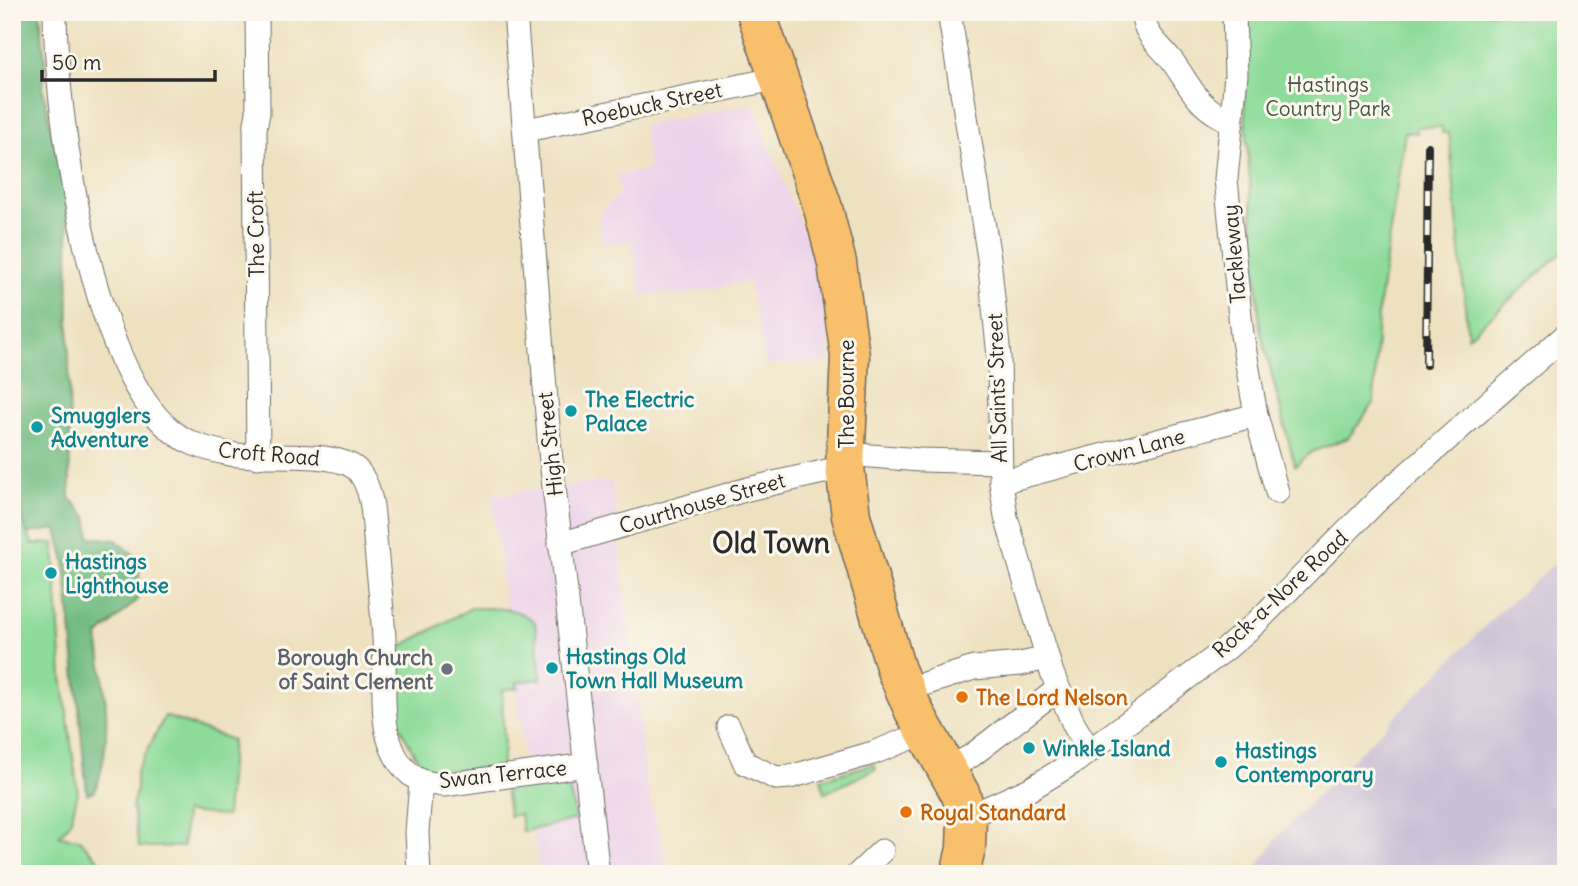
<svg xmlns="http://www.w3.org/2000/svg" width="1578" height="886" viewBox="0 0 1578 886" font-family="Delius,sans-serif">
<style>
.built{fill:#ecd1ea}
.industrial{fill:#cbbfd5}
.green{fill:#8cdb99;stroke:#5c8362;stroke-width:2}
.forest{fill:#71bb81;stroke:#4e7356;stroke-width:2}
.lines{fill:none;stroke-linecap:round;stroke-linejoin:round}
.street-casing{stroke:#6f6b5f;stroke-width:25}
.highway-casing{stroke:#6f6b5f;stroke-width:41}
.street{stroke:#fff;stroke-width:23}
.highway{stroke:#f8bf6c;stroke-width:38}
.rail-casing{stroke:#2b2b2b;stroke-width:8}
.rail{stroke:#fbf7ec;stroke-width:5;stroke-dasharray:16;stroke-linecap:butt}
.culture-dot{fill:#0f9aa8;stroke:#fbf7ec;stroke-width:2.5}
.worship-dot{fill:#6b7280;stroke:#fbf7ec;stroke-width:2.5}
.food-dot{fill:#e8710a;stroke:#fbf7ec;stroke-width:2.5}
.labels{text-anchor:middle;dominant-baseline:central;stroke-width:6;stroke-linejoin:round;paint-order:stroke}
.park-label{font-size:21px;fill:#435746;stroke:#fbf7ec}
.street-label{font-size:21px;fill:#2b2b2b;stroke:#fbf7ec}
.culture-label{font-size:21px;font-weight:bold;fill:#0d838f;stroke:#fbf7ec;text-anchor:start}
.worship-label{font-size:21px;font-weight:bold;fill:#5b616d;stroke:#fbf7ec;text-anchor:end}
.food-label{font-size:21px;font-weight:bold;fill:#c56008;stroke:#fbf7ec;text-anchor:start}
.district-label{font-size:28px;font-weight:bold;fill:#2b2b2b;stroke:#fbf7ec}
</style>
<rect width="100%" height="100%" fill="#fbf7ec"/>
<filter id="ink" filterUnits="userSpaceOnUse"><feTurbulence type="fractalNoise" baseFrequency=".0143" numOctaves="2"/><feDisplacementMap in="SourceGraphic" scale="14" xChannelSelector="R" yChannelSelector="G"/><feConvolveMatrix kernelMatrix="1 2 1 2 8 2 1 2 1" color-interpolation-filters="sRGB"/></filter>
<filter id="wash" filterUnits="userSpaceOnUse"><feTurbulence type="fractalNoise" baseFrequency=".00686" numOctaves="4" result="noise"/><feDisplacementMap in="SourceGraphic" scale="28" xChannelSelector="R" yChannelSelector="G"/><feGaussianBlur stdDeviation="1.57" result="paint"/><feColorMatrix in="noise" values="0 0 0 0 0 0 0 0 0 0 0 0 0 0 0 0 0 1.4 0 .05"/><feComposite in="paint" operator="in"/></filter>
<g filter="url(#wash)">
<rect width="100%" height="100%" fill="#eee1c0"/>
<!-- built -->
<g class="built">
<path d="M741,107H754L810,249L828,317L829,362L766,364L749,281L677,295L670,296V292L642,296L631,241L603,245L599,213L620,193L616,175L649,170L643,125Z"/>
<path d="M612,481L645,778L669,874H539L492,495Z"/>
</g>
<!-- industrial -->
<path class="industrial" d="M1566,554V874H1252L1281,833L1355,757L1499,612Z"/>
<!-- green -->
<g class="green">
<path d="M1242,12H1566V249L1468,337L1449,133H1442V127H1417V133L1405,132L1378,311L1374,403L1348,438L1311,452L1295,466L1260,328L1244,96Z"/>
<path d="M12,483L32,544L54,543L62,677L78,793L70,823L59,836L79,839L112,874H12Z"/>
<path d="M471,608C495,608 515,606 535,622L541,679L517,682L518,688L502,690L504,748L501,767L434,771L419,762L391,711V652Z"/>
<path d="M165,716L232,740L226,816L185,812L183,847H139L132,806L136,791V772Z"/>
<path d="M874,764L876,769L825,793L821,779Z"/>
<path d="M548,779L560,781L569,787L576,819L522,832L520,814L509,816L505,787Z"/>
</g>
<!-- forest -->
<path class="forest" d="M12,12H40L45,61L43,89L68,210L70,498L87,517L90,537L116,540L140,560L138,599L98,636C105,688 114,740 95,791L87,794L65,562L57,529L27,533L12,483Z"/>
</g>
<g filter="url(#ink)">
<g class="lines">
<!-- street casing -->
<g class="street-casing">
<g id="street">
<path d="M55,12C56,114 89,352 164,424C183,443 205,449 230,454C260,460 340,448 359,472C373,490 373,516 375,538C378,571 382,604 384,638C387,680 373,742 410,774C420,783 431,783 444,785L586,765"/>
<path d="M257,12L258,113L255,129L258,457"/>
<path d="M515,12L550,451L598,874"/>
<path d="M949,12L989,258L999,357L1001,482L1006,517L1052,673L1074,725L1090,751"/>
<path d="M1142,12C1146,39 1158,42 1173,62C1193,90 1197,107 1232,122"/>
<path d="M1234,12L1236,75L1226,179L1242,335L1256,415L1277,492"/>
<path d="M526,130L779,78"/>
<path d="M846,454L920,460L1000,462"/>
<path d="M1001,482L1256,415"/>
<path d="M560,544L748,489L845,467"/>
<path d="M905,690L974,668L1021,664L1047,658"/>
<path d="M729,727L745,763L776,778L790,777L873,753L926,732"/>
<path d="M948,769L971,756L1058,689"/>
<path d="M967,817L1030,789L1076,761L1226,649L1256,623L1379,499L1566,335"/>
<path d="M419,874L417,832L421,782"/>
<path d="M858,874L882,851"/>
</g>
</g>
<!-- highway casing -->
<g class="highway-casing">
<path id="highway" d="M756,12L823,208L837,263L850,356L845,467L851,516L896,670L914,711L961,795L967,817L966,849L960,874"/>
</g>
<!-- street -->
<use href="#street" class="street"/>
<!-- highway -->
<use href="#highway" class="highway"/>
<!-- rail casing -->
<g class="rail-casing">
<path id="rail" d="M1426,365L1428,146"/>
</g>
<!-- rail -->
<use href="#rail" class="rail"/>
</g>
</g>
<!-- markers -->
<g class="culture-dot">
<circle cx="571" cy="411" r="7"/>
<circle cx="37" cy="427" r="7"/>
<circle cx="51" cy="573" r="7"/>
<circle cx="552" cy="668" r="7"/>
<circle cx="1029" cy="748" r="7"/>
<circle cx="1221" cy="762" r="7"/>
</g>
<circle class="worship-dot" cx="447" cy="669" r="7"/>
<g class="food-dot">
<circle cx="962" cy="697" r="7"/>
<circle cx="906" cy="812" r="7"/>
</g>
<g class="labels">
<!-- park labels -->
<g class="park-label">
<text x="1328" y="84">Hastings<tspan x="1328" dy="24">Country Park</tspan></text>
</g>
<!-- street labels -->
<g class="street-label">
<text transform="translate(652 104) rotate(-12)">Roebuck Street</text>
<text transform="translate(256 234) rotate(-91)">The Croft</text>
<text transform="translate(1234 254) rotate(-95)">Tackleway</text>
<text transform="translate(997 388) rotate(-92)">All Saints' Street</text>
<text transform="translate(846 394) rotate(-90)">The Bourne</text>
<text transform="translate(550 444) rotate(-96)">High Street</text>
<text transform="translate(1129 450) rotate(-15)">Crown Lane</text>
<text transform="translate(269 454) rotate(5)">Croft Road</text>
<text transform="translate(702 503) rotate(-16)">Courthouse Street</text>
<text transform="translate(1280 594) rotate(-43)">Rock-a-Nore Road</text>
<text transform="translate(503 774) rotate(-6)">Swan Terrace</text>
</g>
<!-- culture labels -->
<g class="culture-label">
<text x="585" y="399">The Electric<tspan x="585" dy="24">Palace</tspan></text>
<text x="51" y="415">Smugglers<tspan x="51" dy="24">Adventure</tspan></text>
<text x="65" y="561">Hastings<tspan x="65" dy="24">Lighthouse</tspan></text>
<text x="566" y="656">Hastings Old<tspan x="566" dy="24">Town Hall Museum</tspan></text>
<text x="1043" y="748">Winkle Island</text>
<text x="1235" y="750">Hastings<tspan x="1235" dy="24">Contemporary</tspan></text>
</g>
<!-- worship labels -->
<g class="worship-label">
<text x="433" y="657">Borough Church<tspan x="433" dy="24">of Saint Clement</tspan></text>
</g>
<!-- food labels -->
<g class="food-label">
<text x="976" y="697">The Lord Nelson</text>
<text x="920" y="812">Royal Standard</text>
</g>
<!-- district labels -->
<g class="district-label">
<text x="771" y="543">Old Town</text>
</g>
</g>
<!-- margin -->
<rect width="1578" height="886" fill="none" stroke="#fbf7ec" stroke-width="42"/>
<!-- scale -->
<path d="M42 70v10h173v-10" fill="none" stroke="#2b2b2b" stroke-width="3.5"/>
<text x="52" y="70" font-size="21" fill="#2b2b2b" stroke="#fbf7ec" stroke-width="5" paint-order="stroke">50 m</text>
</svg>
